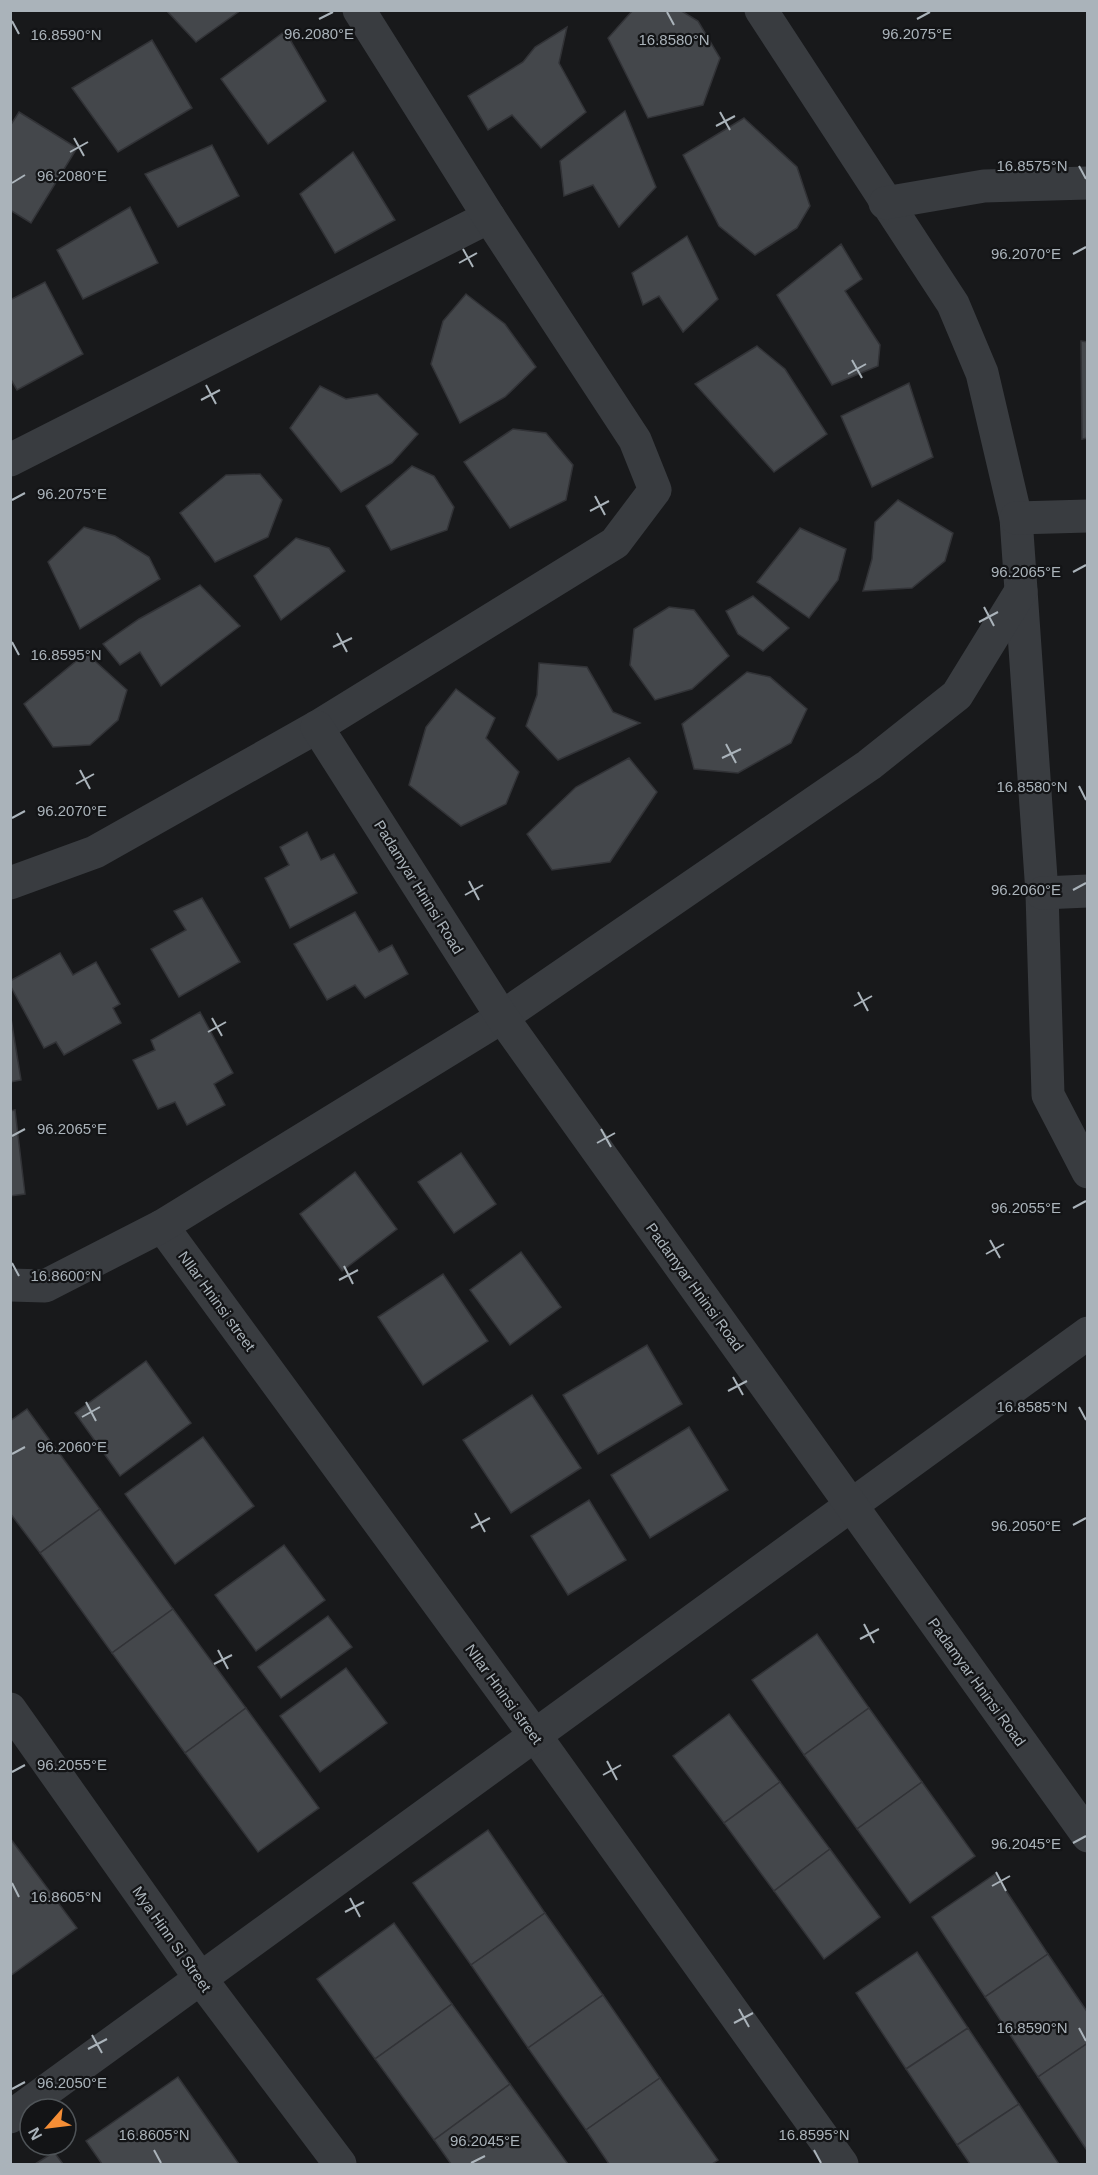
<svg xmlns="http://www.w3.org/2000/svg" width="1098" height="2175" viewBox="0 0 1098 2175" font-family="Helvetica,sans-serif">
<style>
.building{fill:#44474b;stroke:#323337;stroke-width:1.5}
.lines{fill:none;stroke-linecap:round;stroke-linejoin:round}
.minor{stroke:#393c40;stroke-width:33}
.tertiary{stroke:#393c40;stroke-width:33}
.ticks{fill:none;stroke:#aab3ba;stroke-width:2}
.labels{text-anchor:middle;dominant-baseline:central;stroke-width:4.5;stroke-linejoin:round;paint-order:stroke}
.street-label{font-size:15px;fill:#aab3ba;stroke:#131416}
.ticks-label{font-size:15px;text-anchor:middle;fill:#aab3ba;stroke:#131416;stroke-width:4.5;stroke-linejoin:round;paint-order:stroke}
</style>
<rect width="100%" height="100%" fill="#18191b"/>
<!-- building -->
<g class="building">
<path d="M166,10H241L196,42Z"/>
<path d="M633,10H680L698,21L720,58L703,105L648,118L608,38Z"/>
<path d="M567,27L559,63L586,112L541,148L512,115L488,130L468,96L523,62L535,47Z"/>
<path d="M285,31L326,101L268,144L221,79Z"/>
<path d="M152,40L192,108L118,152L72,88Z"/>
<path d="M625,111L656,187L619,227L593,185L564,196L560,161Z"/>
<path d="M19,112L77,148L31,223L10,210V126Z"/>
<path d="M744,118L797,167L810,206L797,228L755,255L719,226L683,155Z"/>
<path d="M212,145L239,196L178,227L145,174Z"/>
<path d="M353,152L395,220L335,253L300,194Z"/>
<path d="M130,207L158,263L83,299L57,250Z"/>
<path d="M687,236L718,299L683,332L659,296L643,305L632,273Z"/>
<path d="M841,244L862,279L845,291L880,345L878,366L832,385L777,295Z"/>
<path d="M45,282L83,354L17,390L10,378V300Z"/>
<path d="M466,294L505,324L536,367L505,397L460,423L431,364L443,321Z"/>
<path d="M1081,341L1088,342V438L1082,439Z"/>
<path d="M757,346L785,369L827,434L774,472L695,384Z"/>
<path d="M909,383L933,457L872,487L841,416Z"/>
<path d="M320,386L346,399L377,394L418,434L392,463L341,492L290,428Z"/>
<path d="M513,429L546,433L573,465L566,500L510,528L464,462Z"/>
<path d="M412,466L434,476L454,507L447,530L391,550L366,506Z"/>
<path d="M260,474L282,500L268,537L215,562L180,513L226,475Z"/>
<path d="M898,500L953,533L945,561L912,588L863,591L872,559L875,522Z"/>
<path d="M84,527L115,536L149,557L160,579L80,629L48,562Z"/>
<path d="M800,528L846,549L838,580L809,618L757,582Z"/>
<path d="M296,538L329,548L345,571L281,620L254,576Z"/>
<path d="M200,585L240,626L161,686L140,652L120,665L103,644L139,619Z"/>
<path d="M753,596L789,628L763,651L738,634L726,611Z"/>
<path d="M669,607L694,610L729,656L692,689L655,700L630,665L634,629Z"/>
<path d="M86,653L127,690L118,720L90,745L53,747L24,704Z"/>
<path d="M539,663L587,667L613,712L640,723L558,760L526,726L537,695Z"/>
<path d="M747,672L770,677L807,709L791,743L738,773L694,769L682,724Z"/>
<path d="M456,689L495,718L486,738L519,772L506,804L461,826L409,785L426,727Z"/>
<path d="M629,758L657,792L610,862L552,870L527,834L576,787Z"/>
<path d="M307,832L321,860L334,854L357,893L290,928L265,878L289,865L280,847Z"/>
<path d="M202,898L240,962L179,997L151,949L186,930L174,911Z"/>
<path d="M355,912L379,952L392,945L408,974L365,998L355,985L327,1000L294,944Z"/>
<path d="M60,953L73,975L96,962L120,1004L113,1008L121,1023L64,1055L56,1042L44,1048L10,985V981Z"/>
<path d="M10,1012L21,1080L10,1082Z"/>
<path d="M200,1012L233,1073L214,1084L225,1105L187,1125L175,1102L158,1109L133,1060L155,1050L151,1040Z"/>
<path d="M15,1110L25,1194L10,1196V1111Z"/>
<path d="M461,1153L496,1204L454,1233L418,1182Z"/>
<path d="M355,1172L397,1229L342,1271L300,1214Z"/>
<path d="M521,1252L561,1307L510,1345L470,1290Z"/>
<path d="M443,1274L488,1341L423,1385L378,1317Z"/>
<path d="M647,1345L682,1404L598,1454L563,1395Z"/>
<path d="M146,1361L191,1423L120,1476L75,1413Z"/>
<path d="M532,1395L581,1468L511,1513L463,1440Z"/>
<path d="M27,1409L100,1509L40,1553L10,1513V1421Z"/>
<path d="M689,1427L728,1490L650,1538L611,1475Z"/>
<path d="M203,1437L254,1506L175,1564L125,1494Z"/>
<path d="M589,1500L626,1560L568,1595L531,1536Z"/>
<path d="M100,1509L173,1609L112,1653L40,1553Z"/>
<path d="M284,1545L325,1600L256,1651L215,1595Z"/>
<path d="M173,1609L246,1708L185,1753L112,1653Z"/>
<path d="M328,1616L352,1647L281,1698L258,1667Z"/>
<path d="M817,1634L869,1708L804,1755L752,1680Z"/>
<path d="M346,1668L387,1723L320,1772L280,1716Z"/>
<path d="M246,1708L319,1808L258,1852L185,1753Z"/>
<path d="M869,1708L922,1782L857,1829L804,1755Z"/>
<path d="M729,1714L780,1782L724,1823L673,1756Z"/>
<path d="M780,1782L830,1849L774,1891L724,1823Z"/>
<path d="M922,1782L975,1856L910,1903L857,1829Z"/>
<path d="M488,1830L545,1913L471,1965L413,1883Z"/>
<path d="M10,1838L77,1928L10,1976Z"/>
<path d="M830,1849L880,1917L824,1959L774,1891Z"/>
<path d="M995,1874L1048,1954L985,1997L932,1917Z"/>
<path d="M545,1913L603,1995L528,2048L471,1965Z"/>
<path d="M394,1923L452,2004L375,2059L317,1979Z"/>
<path d="M917,1952L968,2028L906,2069L856,1993Z"/>
<path d="M1048,1954L1088,2013V2043L1038,2077L985,1997Z"/>
<path d="M603,1995L660,2078L586,2130L528,2048Z"/>
<path d="M452,2004L510,2084L434,2140L375,2059Z"/>
<path d="M968,2028L1019,2104L957,2145L906,2069Z"/>
<path d="M1088,2043V2152L1038,2077Z"/>
<path d="M178,2077L239,2164H102L86,2141Z"/>
<path d="M660,2078L718,2160L712,2164H609L586,2130Z"/>
<path d="M510,2084L568,2164H451L434,2140Z"/>
<path d="M1019,2104L1059,2164H970L957,2145Z"/>
<path d="M54,2152L63,2164H35Z"/>
</g>
<g class="lines">
<!-- minor -->
<g class="minor">
<path d="M761,10L953,304L982,373L1016,518L1042,893L1048,1095L1088,1172"/>
<path d="M885,203L984,186L1088,183"/>
<path d="M10,460L489,217"/>
<path d="M1016,518L1088,516"/>
<path d="M10,883L95,852L317,727L615,543L655,490L635,440L489,217L359,10"/>
<path d="M1042,893L1088,891"/>
<path d="M162,1226L534,1734L842,2164"/>
<path d="M10,1285L45,1286L162,1226L502,1017L869,765L957,695L1021,591"/>
<path d="M10,1709L200,1978L340,2164"/>
<path d="M10,2117L1088,1333"/>
</g>
<!-- tertiary -->
<path class="tertiary" d="M317,727L502,1017L1088,1836"/>
</g>
<!-- ticks -->
<path class="ticks" d="M667,12L674,25M319,19L333,12M917,19L930,12M12,21L19,34M720,112L730,130M716,126L735,116M74,138L84,156M70,152L88,142M1079,166L1086,179M12,183L25,175M463,249L473,267M1073,254L1086,247M459,263L477,253M852,360L862,378M848,374L866,364M206,385L216,404M201,400L220,390M595,496L605,515M12,500L25,493M590,511L609,501M1073,572L1086,565M984,607L994,626M979,622L998,612M337,633L347,652M12,642L19,655M333,647L352,638M726,744L736,763M722,758L741,749M80,770L90,789M76,784L94,774M1079,786L1086,800M12,818L25,811M469,881L479,900M1073,890L1086,883M465,895L483,885M858,992L868,1011M854,1006L872,996M212,1018L222,1036M208,1032L226,1022M601,1129L611,1147M12,1136L25,1129M597,1143L615,1133M1073,1208L1086,1201M990,1240L1000,1258M986,1254L1004,1244M12,1263L19,1276M344,1266L353,1284M339,1280L358,1270M733,1377L743,1395M728,1391L747,1381M86,1402L96,1421M1079,1407L1086,1420M82,1417L100,1407M12,1454L25,1447M475,1513L485,1532M1073,1525L1086,1518M471,1528L490,1518M864,1624L874,1643M860,1639L879,1629M218,1650L228,1669M214,1664L232,1655M607,1761L617,1780M12,1772L25,1765M603,1775L621,1765M1073,1843L1086,1836M996,1872L1006,1891M12,1883L19,1897M992,1886L1010,1876M350,1898L360,1917M345,1912L364,1902M739,2009L749,2027M734,2023L753,2013M1079,2028L1086,2041M92,2035L102,2053M88,2049L107,2039M12,2089L25,2082M154,2150L161,2163M814,2150L821,2163M471,2163L485,2156"/>
<g class="labels">
<!-- street labels -->
<g class="street-label">
<text transform="translate(419 887) rotate(58)">Padamyar Hninsi Road</text>
<text transform="translate(695 1287) rotate(54)">Padamyar Hninsi Road</text>
<text transform="translate(217 1301) rotate(54)">NIlar Hninsi street</text>
<text transform="translate(977 1682) rotate(54)">Padamyar Hninsi Road</text>
<text transform="translate(504 1694) rotate(54)">NIlar Hninsi street</text>
<text transform="translate(172 1939) rotate(55)">Mya Hinn Si Street</text>
</g>
</g>
<g class="ticks-label">
<text x="319" y="39">96.2080°E</text>
<text x="917" y="39">96.2075°E</text>
<text x="66" y="40">16.8590°N</text>
<text x="674" y="45">16.8580°N</text>
<text x="1032" y="171">16.8575°N</text>
<text x="72" y="181">96.2080°E</text>
<text x="1026" y="259">96.2070°E</text>
<text x="72" y="499">96.2075°E</text>
<text x="1026" y="577">96.2065°E</text>
<text x="66" y="660">16.8595°N</text>
<text x="1032" y="792">16.8580°N</text>
<text x="72" y="816">96.2070°E</text>
<text x="1026" y="895">96.2060°E</text>
<text x="72" y="1134">96.2065°E</text>
<text x="1026" y="1213">96.2055°E</text>
<text x="66" y="1281">16.8600°N</text>
<text x="1032" y="1412">16.8585°N</text>
<text x="72" y="1452">96.2060°E</text>
<text x="1026" y="1531">96.2050°E</text>
<text x="72" y="1770">96.2055°E</text>
<text x="1026" y="1849">96.2045°E</text>
<text x="66" y="1902">16.8605°N</text>
<text x="1032" y="2033">16.8590°N</text>
<text x="72" y="2088">96.2050°E</text>
<text x="154" y="2140">16.8605°N</text>
<text x="814" y="2140">16.8595°N</text>
<text x="485" y="2146">96.2045°E</text>
</g>
<!-- border -->
<rect width="1098" height="2175" fill="none" stroke="#aab3ba" stroke-width="24"/>
<!-- north arrow -->
<g transform="translate(48 2127) rotate(242)"><circle r="28" fill="#131416" stroke="#4f5458" stroke-width="1.5"/>
<path d="M0-4.5L10 22L0 15L-10 22Z" fill="#f58e36"/>
<text y="-9" font-size="16" font-weight="bold" text-anchor="middle" fill="#aab3ba">N</text>
</g>
</svg>
